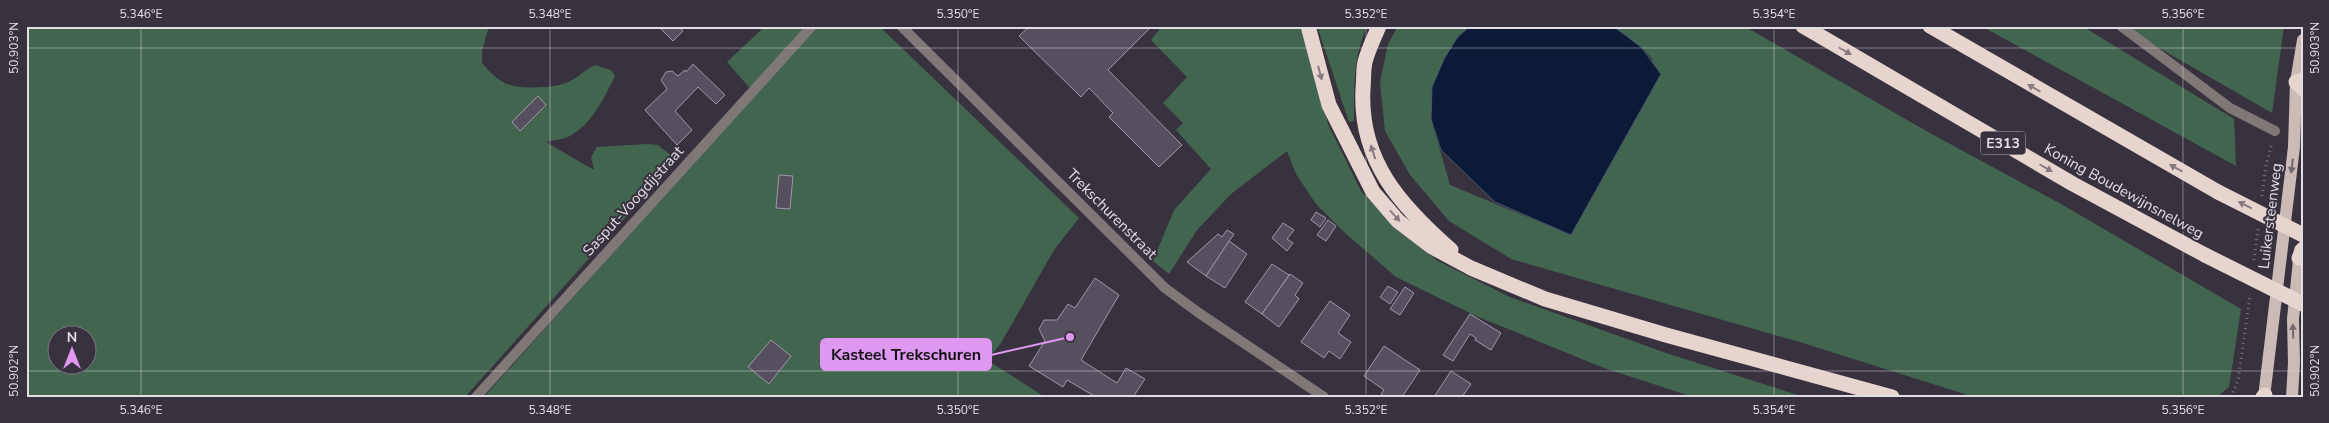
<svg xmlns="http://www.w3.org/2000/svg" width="2329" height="423" viewBox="0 0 2329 423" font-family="'Nunito Sans',sans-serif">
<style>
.green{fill:#42654f;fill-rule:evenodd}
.water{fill:#0b1a37;stroke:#4c556c}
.building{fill:#56505e;stroke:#9e97a7}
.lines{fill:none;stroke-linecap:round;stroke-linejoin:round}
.path{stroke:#7a7580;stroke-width:3;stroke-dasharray:1 4;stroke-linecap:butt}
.street{stroke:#807876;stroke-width:10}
.primary{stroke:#cbbab6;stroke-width:12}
.highway{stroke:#e8d4cf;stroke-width:15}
.highway-bridge{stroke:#e8d4cf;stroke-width:15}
.oneway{fill:#877b80}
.oneway2{fill:#73686f}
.ticks{fill:none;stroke:#e2dee6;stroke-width:1;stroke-opacity:0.45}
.labels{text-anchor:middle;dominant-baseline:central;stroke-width:4;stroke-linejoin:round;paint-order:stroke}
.shield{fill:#38323f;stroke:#afaab4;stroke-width:1}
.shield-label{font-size:14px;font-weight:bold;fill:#e2dee6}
.street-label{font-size:15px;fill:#e2dee6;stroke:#38323f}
.leader{fill:none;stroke:#de98f2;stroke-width:2}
.callout-dot{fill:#de98f2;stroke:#38323f;stroke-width:2}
.callout{fill:#de98f2;stroke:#de98f2;stroke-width:2}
.callout-label{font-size:16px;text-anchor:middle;font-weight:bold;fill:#111}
.neatline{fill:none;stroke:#e2dee6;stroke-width:2}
.ticks-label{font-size:12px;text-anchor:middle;fill:#e2dee6}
</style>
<rect width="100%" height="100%" fill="#38323f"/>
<!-- green -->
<g class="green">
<path d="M26,26H489L482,51V63C501,86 513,89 542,87C553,87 562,85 572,80C580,76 586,69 595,65L611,70L615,76C604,98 592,125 568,137C562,140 552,140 546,142L594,170L591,157L597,147L647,144L658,145L677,160L465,397H26ZM58,336H88V366H58Z"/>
<path d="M765,26H879L1079,218L1054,250L1001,343L987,360L1045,397H484L755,94L727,62Z"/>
<path d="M1162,26H1300L1328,124L1361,191L1400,232L1438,261L1510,297L1666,353L1804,397H1693L1604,368L1476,316L1396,277L1345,233L1316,204L1296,174L1287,151L1231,194L1197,230L1169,274L1153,261L1174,210L1211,169L1176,130L1183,123L1163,103L1187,77L1151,40Z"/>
<path d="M1317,26H1367C1353,57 1354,89 1354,121L1349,122Z"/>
<path d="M1398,26H1470L1457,38L1444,59L1431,119L1450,185L1571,235L1653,60L1641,47L1613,26H1744L1928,132L2061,204L2241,309L2229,387L2217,397H1974L1803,343L1511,259L1449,221L1410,175L1385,131L1380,82L1388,44Z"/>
<path d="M1981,26H2082L2234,119L2236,166Z"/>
<path d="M2121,26H2284L2272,113Z"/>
</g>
<!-- water -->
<path class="water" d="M1470,26H1613L1641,47L1661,74L1571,235L1495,202L1441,150L1431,119L1432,87L1444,59L1457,38Z"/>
<!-- building -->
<g class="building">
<path d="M658,26H678L683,31L673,41Z"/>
<path d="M1030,26H1152L1108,70L1182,145L1159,167L1109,117L1113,113L1089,88L1081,97L1019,36Z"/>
<path d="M693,64L725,95L716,104L698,87L675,111L692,130L677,145L645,110L667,89L661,80L666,72L672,71L678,76L685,70L686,72Z"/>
<path d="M538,96L546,105L520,131L512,122Z"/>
<path d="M779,175L793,176L790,209L776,208Z"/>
<path d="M1316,212L1326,218L1320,227L1311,220Z"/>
<path d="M1328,220L1336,226L1326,241L1317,235Z"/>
<path d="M1283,223L1294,230L1287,239L1293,243L1287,251L1272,238Z"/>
<path d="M1227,230L1234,234L1206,276L1187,262L1218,234L1222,237Z"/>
<path d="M1229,241L1247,254L1225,288L1206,276Z"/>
<path d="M1272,264L1289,275L1262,314L1245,302Z"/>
<path d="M1290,274L1303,283L1295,295L1299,299L1279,327L1262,314Z"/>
<path d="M1095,278L1119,295L1081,360L1117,383L1126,368L1145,379L1133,397H1096L1067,380L1063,387L1029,366L1045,341L1039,329L1044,320H1057L1068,304L1075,308Z"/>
<path d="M1388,286L1398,292L1390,304L1380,297Z"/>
<path d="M1405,287L1414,293L1400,315L1390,309Z"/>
<path d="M1330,301L1350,315L1338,333L1351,342L1340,359L1329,351L1324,358L1301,342Z"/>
<path d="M1470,314L1501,333L1491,350L1475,340L1476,338L1470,334L1453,361L1443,355Z"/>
<path d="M771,340L791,356L769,384L748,367Z"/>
<path d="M1384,346L1420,370L1402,397H1385L1381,394L1384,390L1364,376Z"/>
<path d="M1451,371L1471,384L1462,397H1434Z"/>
</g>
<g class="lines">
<!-- path -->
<g class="path">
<path d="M2262,196L2266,165L2272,143"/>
<path d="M2254,260L2258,229"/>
<path d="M2231,397L2238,381L2250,296"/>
</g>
<!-- street -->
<g class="street">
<path d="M901,26L1165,288L1199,313L1324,397"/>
<path d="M2121,26L2230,108L2275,131"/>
<path d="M476,397L812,26"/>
</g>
<!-- primary -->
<g class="primary">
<path d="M2264,397L2294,147L2296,82L2303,40"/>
<path d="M2292,397L2294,363L2293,319L2300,250"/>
</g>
<!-- highway -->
<g class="highway">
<path d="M1308,26L1329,105L1373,192L1398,221L1432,247L1471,268L1545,299L1666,335L1892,397"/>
<path d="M1379,26C1374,38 1368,50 1365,62C1363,71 1364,80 1363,89C1359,161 1401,206 1451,250"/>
<path d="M1803,26L2073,184L2205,255"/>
<path d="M1930,26L2218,192"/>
<path d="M2303,80L2296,82L2303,89"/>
<path d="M2299,258L2303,249"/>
<path d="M2263,397L2265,395"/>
</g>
<!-- highway-bridge -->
<g class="highway-bridge">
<path d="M2218,192L2303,235"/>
<path d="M2205,255L2303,304"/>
</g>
</g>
<!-- one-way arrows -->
<defs><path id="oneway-solid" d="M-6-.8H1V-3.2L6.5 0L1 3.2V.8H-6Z" transform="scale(1.25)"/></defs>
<g class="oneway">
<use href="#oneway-solid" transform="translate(1845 51) rotate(30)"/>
<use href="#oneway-solid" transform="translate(1320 73) rotate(75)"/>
<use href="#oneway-solid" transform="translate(2034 88) rotate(-150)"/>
<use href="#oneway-solid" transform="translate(1373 152) rotate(-108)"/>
<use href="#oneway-solid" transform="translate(2046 168) rotate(30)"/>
<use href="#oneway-solid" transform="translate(2176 168) rotate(-151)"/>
<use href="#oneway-solid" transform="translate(2245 205) rotate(-153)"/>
<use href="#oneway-solid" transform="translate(1395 216) rotate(48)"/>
</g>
<g class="oneway2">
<use href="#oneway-solid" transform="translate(2292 166) rotate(97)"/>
<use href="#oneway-solid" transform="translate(2293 331) rotate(-92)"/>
</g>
<!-- ticks -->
<path class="ticks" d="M141,26V397M550,26V397M958,26V397M1366,26V397M1774,26V397M2183,26V397M26,48H2303M26,371H2303"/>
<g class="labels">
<!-- shield labels -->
<rect class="shield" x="1980.5" y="131.5" width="45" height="23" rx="4"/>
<g class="shield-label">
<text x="2003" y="143">E313</text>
</g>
<!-- street labels -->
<g class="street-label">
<text transform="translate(2124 191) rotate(29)">Koning Boudewijnsnelweg</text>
<text transform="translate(633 201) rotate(-48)">Sasput-Voogdijstraat</text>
<text transform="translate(1112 214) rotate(45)">Trekschurenstraat</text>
<text transform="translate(2270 216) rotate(-83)">Luikersteenweg</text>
</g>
</g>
<!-- callouts -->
<path class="leader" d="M1070 337L991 355"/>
<circle class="callout-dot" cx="1070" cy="337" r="5"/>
<rect class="callout" x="821" y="339" width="170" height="31" rx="5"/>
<g class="callout-label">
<text x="906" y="360">Kasteel Trekschuren</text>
</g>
<!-- border -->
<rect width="2329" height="423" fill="none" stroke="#38323f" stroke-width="55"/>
<!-- north arrow -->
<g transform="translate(72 350)"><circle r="24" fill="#38323f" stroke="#7c7782"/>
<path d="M0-4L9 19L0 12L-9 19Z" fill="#de98f2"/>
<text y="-8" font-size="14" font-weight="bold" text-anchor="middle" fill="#e2dee6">N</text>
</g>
<rect x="28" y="28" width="2274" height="368" class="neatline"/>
<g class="ticks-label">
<text x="141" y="18">5.346°E</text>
<text x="550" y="18">5.348°E</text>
<text x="958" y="18">5.350°E</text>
<text x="1366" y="18">5.352°E</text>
<text x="1774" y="18">5.354°E</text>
<text x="2183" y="18">5.356°E</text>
<text transform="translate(14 48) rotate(-90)" y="4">50.903°N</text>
<text transform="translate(2315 48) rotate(-90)" y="4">50.903°N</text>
<text transform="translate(14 371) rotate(-90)" y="4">50.902°N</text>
<text transform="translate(2315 371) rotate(-90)" y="4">50.902°N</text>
<text x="141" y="414">5.346°E</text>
<text x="550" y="414">5.348°E</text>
<text x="958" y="414">5.350°E</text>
<text x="1366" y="414">5.352°E</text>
<text x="1774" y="414">5.354°E</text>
<text x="2183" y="414">5.356°E</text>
</g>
</svg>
